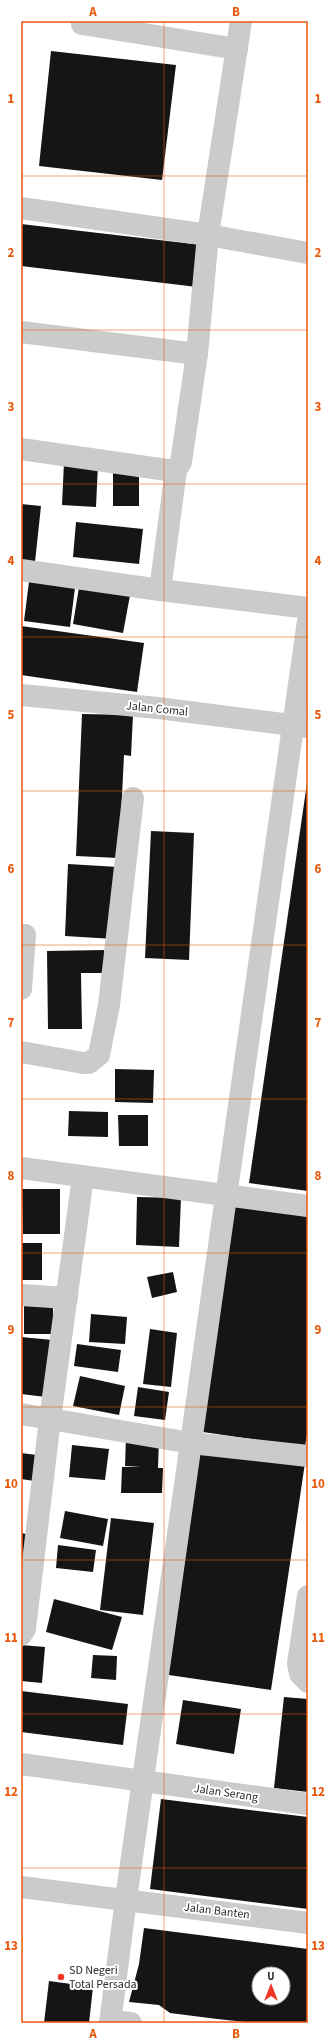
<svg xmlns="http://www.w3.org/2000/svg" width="329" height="2044" viewBox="0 0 329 2044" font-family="'Source Sans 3',sans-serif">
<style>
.building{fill:#151515;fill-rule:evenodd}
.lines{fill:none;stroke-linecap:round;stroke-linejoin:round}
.minor{stroke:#cbcbcb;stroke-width:22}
.grid{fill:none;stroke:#e8590c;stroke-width:1;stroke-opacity:0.55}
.poi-dot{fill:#ee3726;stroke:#fff;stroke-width:1.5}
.labels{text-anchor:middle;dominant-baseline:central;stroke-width:4;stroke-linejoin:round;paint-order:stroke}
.street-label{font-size:12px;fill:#2e2e2e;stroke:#fff}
.poi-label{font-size:12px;fill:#2e2e2e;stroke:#fff;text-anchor:start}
.neatline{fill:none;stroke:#e8590c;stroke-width:1.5}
.grid-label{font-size:13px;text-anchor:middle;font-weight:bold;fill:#e8590c}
</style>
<rect width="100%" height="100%" fill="#fff"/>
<!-- building -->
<g class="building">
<path d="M51,51L176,65L162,180L39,166Z"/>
<path d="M21,224L202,245L197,287L21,266Z"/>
<path d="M64,462L98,464L96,507L62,505Z"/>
<rect x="113" y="469" width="26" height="37"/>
<path d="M21,504L41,506L35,562L21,560Z"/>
<path d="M76,522L143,529L139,564L73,557Z"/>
<path d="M30,574L76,580L70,627L24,621Z"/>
<path d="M80,581L131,590L123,633L73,624Z"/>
<path d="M21,626L144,643L137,692L21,675Z"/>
<path d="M82,714L133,715L131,756L124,755L119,858L76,856Z"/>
<path d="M307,783H308V1191L249,1183Z"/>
<path d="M151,831L194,833L189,960L145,958Z"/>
<path d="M68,864L118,867L114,939L65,936Z"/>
<path d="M104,950V973H81L82,1029H48L47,951Z"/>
<path d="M115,1069L154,1070L153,1103L115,1102Z"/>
<path d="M69,1111L108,1112V1137L68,1136Z"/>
<path d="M118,1115H148V1146H119Z"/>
<path d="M22,1189H60V1234H23Z"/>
<path d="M137,1197L181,1198L179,1247L136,1245Z"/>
<path d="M229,1203L308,1215V1427L305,1447L196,1431Z"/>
<rect x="21" y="1243" width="21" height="37"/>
<path d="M173,1272L177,1292L152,1298L147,1277Z"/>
<rect x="24" y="1305" width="29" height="29"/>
<path d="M91,1314L127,1317L125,1344L89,1342Z"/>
<path d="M150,1329L177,1333L171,1387L143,1384Z"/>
<path d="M21,1337L53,1340L46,1397L21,1394Z"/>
<path d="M77,1344L121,1350L118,1372L74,1366Z"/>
<path d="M80,1376L125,1386L119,1415L73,1406Z"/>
<path d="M138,1387L169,1392L165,1420L134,1416Z"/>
<path d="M126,1437L159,1439L158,1468H163L162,1493H121L122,1467H141L125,1466Z"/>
<path d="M72,1445L109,1449L105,1480L69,1477Z"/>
<path d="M195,1447L305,1463L271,1690L162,1674Z"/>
<path d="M21,1453L45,1456L41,1482L21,1479Z"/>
<path d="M65,1511L108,1519L103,1546L60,1538Z"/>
<path d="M111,1518L154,1523L143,1615L100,1610Z"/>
<path d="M21,1533L32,1535L26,1566L21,1565Z"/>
<path d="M58,1545L96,1550L93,1572L56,1568Z"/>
<path d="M54,1599L122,1617L112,1650L46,1632Z"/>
<path d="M21,1645L45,1647L42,1683L21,1681Z"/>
<path d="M93,1655L117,1656L116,1680L91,1678Z"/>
<path d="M21,1691L128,1704L123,1745L21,1732Z"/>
<path d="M284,1697L308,1699V1792L274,1788Z"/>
<path d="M183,1700L241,1709L234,1754L176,1744Z"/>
<path d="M161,1799L308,1817V1909L150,1889Z"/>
<path d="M144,1928L308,1949V2023H255L217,2019L170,2013L159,2005L129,2002L139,1964ZM259,1974H283V1998H259Z"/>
<path d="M49,1981L93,1987L89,2023H44Z"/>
</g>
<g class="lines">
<!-- minor -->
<g class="minor">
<path d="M82,24L237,49"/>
<path d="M21,208L208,235L308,253"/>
<path d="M21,332L197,354"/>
<path d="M21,449L167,470H176"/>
<path d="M21,570L160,590L308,608"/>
<path d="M160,590L176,470L181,462L197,354L208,235L241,21"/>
<path d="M21,695L158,708L307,727"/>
<path d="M21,989L25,935"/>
<path d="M21,1052L83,1063H89L99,1055L109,1005L133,798"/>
<path d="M21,1168L308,1206"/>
<path d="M21,1295L67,1298"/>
<path d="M21,1414L191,1443L308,1456"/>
<path d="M308,1596L298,1663L300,1674L308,1682"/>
<path d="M21,1635L25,1629L50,1419L83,1177"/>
<path d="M21,1764L308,1804"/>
<path d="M21,1887L308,1923"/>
<path d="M111,2021L131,2023"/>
<path d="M110,2023L126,1899L308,621"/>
</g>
</g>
<!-- grid -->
<path class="grid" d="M164,21V2023M21,176H308M21,330H308M21,484H308M21,637H308M21,791H308M21,945H308M21,1099H308M21,1253H308M21,1407H308M21,1560H308M21,1714H308M21,1868H308"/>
<!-- markers -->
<circle class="poi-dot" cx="61" cy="1977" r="4"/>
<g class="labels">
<!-- street labels -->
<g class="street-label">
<text transform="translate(157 709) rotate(6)">Jalan Comal</text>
<text transform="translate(226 1793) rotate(8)">Jalan Serang</text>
<text transform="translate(217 1911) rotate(7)">Jalan Banten</text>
</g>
<!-- poi labels -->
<g class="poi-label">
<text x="69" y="1970">SD Negeri<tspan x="69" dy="14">Total Persada</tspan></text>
</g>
</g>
<!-- border -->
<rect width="329" height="2044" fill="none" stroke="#ffffff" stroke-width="44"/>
<!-- north arrow -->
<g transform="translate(271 1986)"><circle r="19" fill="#ffffff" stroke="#ababab"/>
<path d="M0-3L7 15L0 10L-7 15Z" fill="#ee3726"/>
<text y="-6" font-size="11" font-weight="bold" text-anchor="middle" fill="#2e2e2e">U</text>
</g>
<rect x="22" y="22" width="285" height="2000" class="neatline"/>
<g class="grid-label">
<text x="93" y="16">A</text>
<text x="236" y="16">B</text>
<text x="11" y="103">1</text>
<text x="318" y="103">1</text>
<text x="11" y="257">2</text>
<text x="318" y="257">2</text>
<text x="11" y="411">3</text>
<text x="318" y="411">3</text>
<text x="11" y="565">4</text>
<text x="318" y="565">4</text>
<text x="11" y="719">5</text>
<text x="318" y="719">5</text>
<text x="11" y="873">6</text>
<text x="318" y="873">6</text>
<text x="11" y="1027">7</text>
<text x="318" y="1027">7</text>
<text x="11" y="1180">8</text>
<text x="318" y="1180">8</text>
<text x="11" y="1334">9</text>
<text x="318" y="1334">9</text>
<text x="11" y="1488">10</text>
<text x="318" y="1488">10</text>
<text x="11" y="1642">11</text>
<text x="318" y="1642">11</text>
<text x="11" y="1796">12</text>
<text x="318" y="1796">12</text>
<text x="11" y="1950">13</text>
<text x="318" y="1950">13</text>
<text x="93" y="2038">A</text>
<text x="236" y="2038">B</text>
</g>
</svg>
